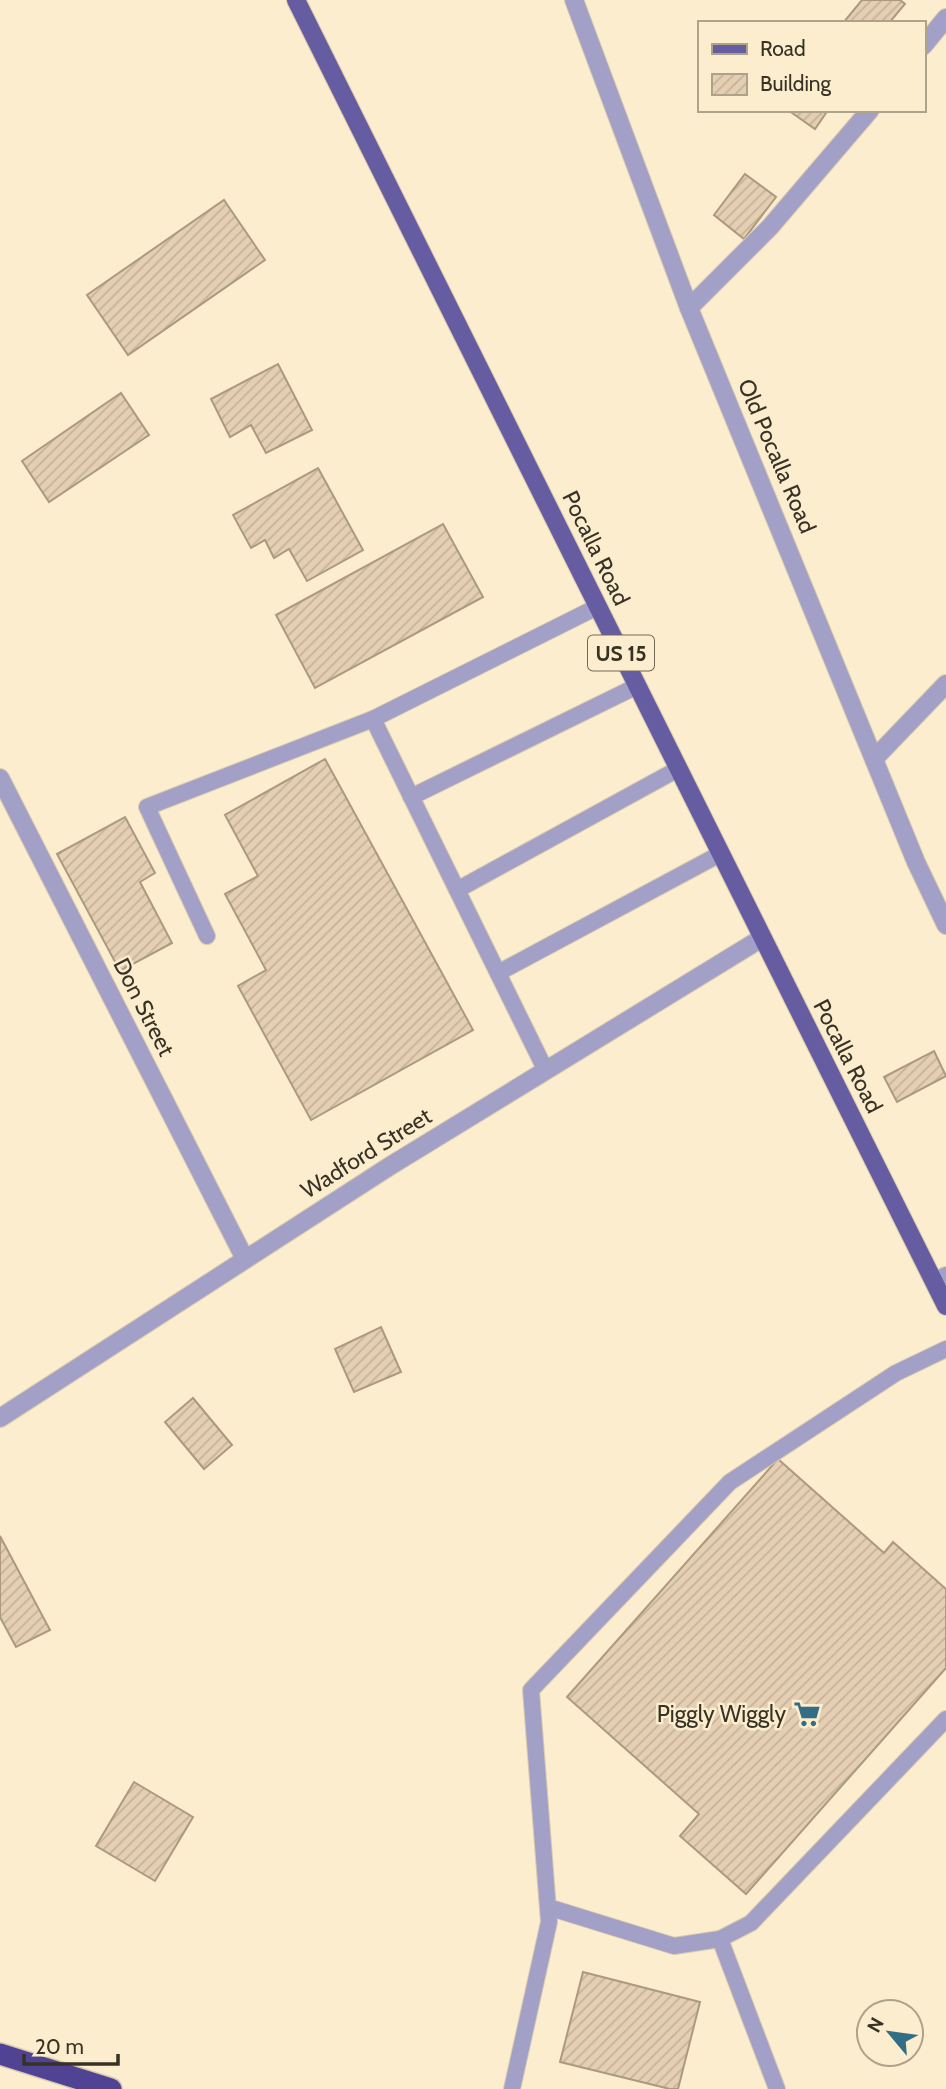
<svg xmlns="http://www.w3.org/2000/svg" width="946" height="2089" viewBox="0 0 946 2089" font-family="Cabin,sans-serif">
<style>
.building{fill:url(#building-hatch);stroke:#ae997e;stroke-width:2}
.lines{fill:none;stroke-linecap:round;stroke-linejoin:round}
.lane-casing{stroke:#d8cbaf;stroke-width:18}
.street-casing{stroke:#d8cbaf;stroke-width:20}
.primary-casing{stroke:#d8cbaf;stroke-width:20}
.highway-casing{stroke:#d8cbaf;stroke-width:24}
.lane{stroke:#a2a0c7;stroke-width:16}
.street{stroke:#a2a0c7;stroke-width:18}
.primary{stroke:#655ca2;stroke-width:18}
.highway{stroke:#514393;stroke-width:21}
.labels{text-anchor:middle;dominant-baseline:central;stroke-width:5;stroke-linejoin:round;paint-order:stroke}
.shield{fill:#fbedcd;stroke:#726a57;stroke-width:2}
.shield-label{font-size:21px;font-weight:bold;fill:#373225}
.street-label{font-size:23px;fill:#373225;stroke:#fbedcd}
.poi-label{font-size:23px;fill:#373225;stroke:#fbedcd;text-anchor:end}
</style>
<defs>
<pattern id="building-hatch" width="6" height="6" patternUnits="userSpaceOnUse" patternTransform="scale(1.75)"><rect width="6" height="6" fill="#e5cfb2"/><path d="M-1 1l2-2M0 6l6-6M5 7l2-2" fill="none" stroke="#c5b299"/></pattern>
</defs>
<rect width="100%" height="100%" fill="#fbedcd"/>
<!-- building -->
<g class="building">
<path d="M862,0H900L905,4L889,23H843Z"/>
<path d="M788,110H828L815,129Z"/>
<path d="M745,174L776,197L744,239L714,215Z"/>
<path d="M224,200L265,260L128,355L87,295Z"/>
<path d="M278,364L312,430L266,453L251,425L230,437L211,399Z"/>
<path d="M121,393L149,435L49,502L22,461Z"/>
<path d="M318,468L363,550L307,581L289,549L274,558L265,540L251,548L233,515Z"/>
<path d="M443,524L483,597L315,688L276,615Z"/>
<path d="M325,759L473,1030L311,1120L238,986L266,970L225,894L258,876L225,815Z"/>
<path d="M125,817L155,873L140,882L172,943L120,971L57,854Z"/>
<path d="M934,1051L946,1076L897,1102L884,1077Z"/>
<path d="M381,1327L401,1372L354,1392L335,1349Z"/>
<path d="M193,1398L232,1445L204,1469L165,1422Z"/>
<path d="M778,1459L884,1553L893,1542L946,1589V1668L746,1894L680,1836L699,1814L567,1697Z"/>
<path d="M0,1536L50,1630L16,1647L0,1617Z"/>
<path d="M134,1782L193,1817L155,1881L96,1846Z"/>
<path d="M583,1972L700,2002L678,2089H670L560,2062Z"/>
</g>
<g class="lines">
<!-- lane casing -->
<g class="lane-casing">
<g id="lane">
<path d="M411,797L637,686"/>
<path d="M457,890L678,769"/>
<path d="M207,936L147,807L373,719"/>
<path d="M498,973L720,854"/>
<path d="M546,1071L373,719L597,607"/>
<path d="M934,1281L946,1275"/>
<path d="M548,1907L674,1946L720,1939L751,1923L946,1719"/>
<path d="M720,1939L777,2089"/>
<path d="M512,2089L549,1922L531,1690L730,1482L896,1373L946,1349"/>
</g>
</g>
<!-- street casing -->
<g class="street-casing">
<g id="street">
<path d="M574,0L689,308L916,862L946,925"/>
<path d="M923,46L946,18"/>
<path d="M689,308L770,227L870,110"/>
<path d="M874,759L946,684"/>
<path d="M0,778L245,1259"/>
<path d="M0,1418L390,1166L762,938"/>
</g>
</g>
<!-- primary casing -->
<g class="primary-casing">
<path id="primary" d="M296,0L946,1306"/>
</g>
<!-- highway casing -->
<g class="highway-casing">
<path id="highway" d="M0,2054L111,2089"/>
</g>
<!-- lane -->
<use href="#lane" class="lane"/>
<!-- street -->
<use href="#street" class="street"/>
<!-- primary -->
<use href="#primary" class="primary"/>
<!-- highway -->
<use href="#highway" class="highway"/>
</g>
<!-- icons -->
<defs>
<g id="supermarket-bare" transform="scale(2.1)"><path d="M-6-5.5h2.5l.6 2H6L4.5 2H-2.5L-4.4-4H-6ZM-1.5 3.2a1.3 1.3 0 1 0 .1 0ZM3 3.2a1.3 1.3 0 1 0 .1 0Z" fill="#346d86" stroke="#fbedcd" stroke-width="2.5" paint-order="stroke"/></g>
</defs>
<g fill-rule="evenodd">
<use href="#supermarket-bare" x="807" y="1714"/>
</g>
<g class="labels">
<!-- shield labels -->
<rect class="shield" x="588" y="635.5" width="66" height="35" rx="5"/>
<g class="shield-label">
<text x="621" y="653">US 15</text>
</g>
<!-- street labels -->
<g class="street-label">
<text transform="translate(777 456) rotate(67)">Old Pocalla Road</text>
<text transform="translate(596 548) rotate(64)">Pocalla Road</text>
<text transform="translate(144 1007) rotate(63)">Don Street</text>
<text transform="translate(848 1056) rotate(63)">Pocalla Road</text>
<text transform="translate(366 1153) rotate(-32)">Wadford Street</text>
</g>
<!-- poi labels -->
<g class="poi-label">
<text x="786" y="1714">Piggly Wiggly</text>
</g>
</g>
<!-- legend -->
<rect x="698" y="21" width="228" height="91" fill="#fbedcd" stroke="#ada28a" stroke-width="2"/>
<rect x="712" y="44" width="35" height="10" fill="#655ca2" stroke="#ada28a" stroke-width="2"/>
<text x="760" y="56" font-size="21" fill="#373225">Road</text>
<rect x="712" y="74" width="35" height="21" fill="url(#building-hatch)" stroke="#ada28a" stroke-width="2"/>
<text x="760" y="91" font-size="21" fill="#373225">Building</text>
<!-- north arrow -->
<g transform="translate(890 2033) rotate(299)"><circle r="33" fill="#fbedcd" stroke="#ada28a" stroke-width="2"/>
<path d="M0-5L12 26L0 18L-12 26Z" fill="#346d86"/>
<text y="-10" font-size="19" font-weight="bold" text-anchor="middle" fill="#373225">N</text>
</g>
<!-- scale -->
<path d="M24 2054v10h94v-10" fill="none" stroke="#373225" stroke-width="3.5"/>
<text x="35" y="2054" font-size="21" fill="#373225" stroke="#fbedcd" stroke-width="5" paint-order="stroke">20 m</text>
</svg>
